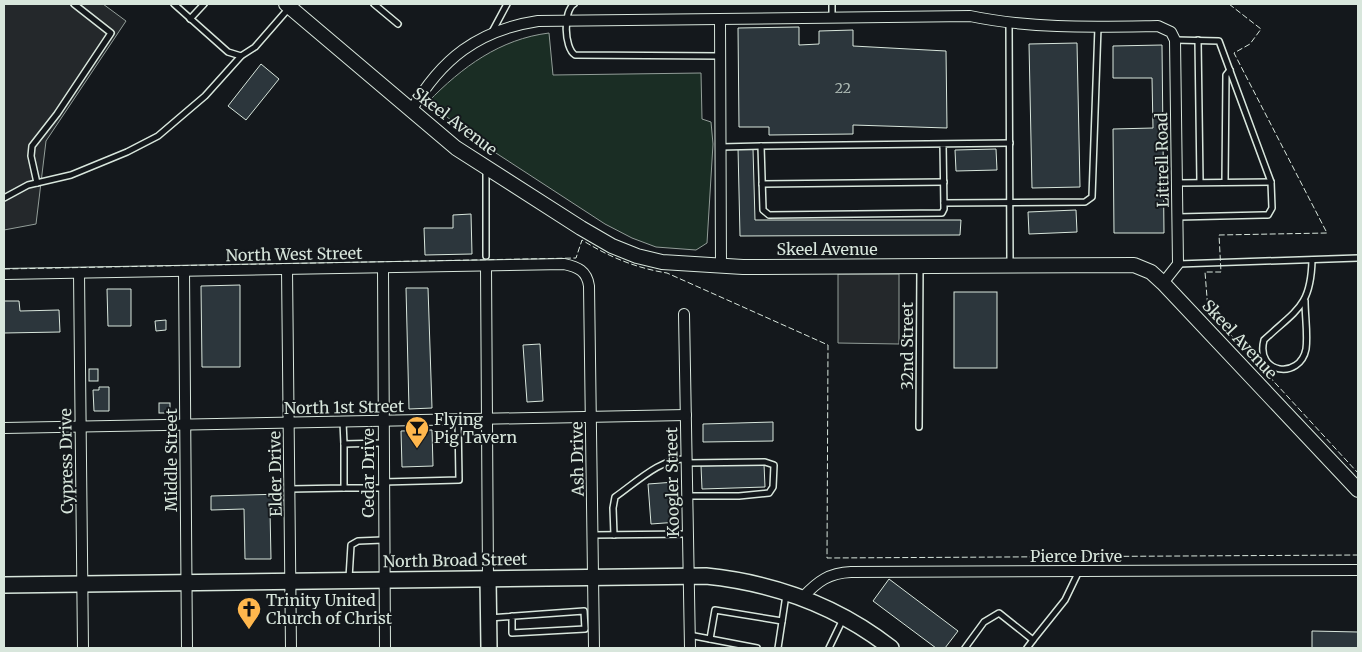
<svg xmlns="http://www.w3.org/2000/svg" width="1362" height="652" viewBox="0 0 1362 652" font-family="Merriweather,serif">
<style>
.green{fill:#1a2d24;stroke:#939e99}
.parking{fill:#24282b;stroke:#939e99}
.building{fill:#2c363c;stroke:#d8e6dc}
.lines{fill:none;stroke-linecap:round;stroke-linejoin:round}
.lane-casing{stroke:#d8e6dc;stroke-width:8}
.street-casing{stroke:#d8e6dc;stroke-width:12}
.secondary-casing{stroke:#d8e6dc;stroke-width:16}
.primary-casing{stroke:#d8e6dc;stroke-width:18}
.lane{stroke:#14181c;stroke-width:5}
.street{stroke:#14181c;stroke-width:10}
.secondary{stroke:#14181c;stroke-width:14}
.primary{stroke:#14181c;stroke-width:15}
.fence{stroke:#d8e6dc;stroke-width:1;stroke-dasharray:6 2.5;stroke-linecap:butt}
.labels{text-anchor:middle;dominant-baseline:central;stroke-width:4;stroke-linejoin:round;paint-order:stroke}
.number-label{font-size:14px;fill:#adbab4}
.street-label{font-size:16px;fill:#d8e6dc;stroke:#14181c}
.poi-label{font-size:16px;fill:#d8e6dc;stroke:#14181c;text-anchor:start}
</style>
<rect width="100%" height="100%" fill="#14181c"/>
<!-- green -->
<path class="green" d="M549,33L553,75L701,73L702,119L711,122L713,144L707,243L696,250L656,247L632,238L605,224L479,142L428,102C462,67 500,39 549,33Z"/>
<!-- parking -->
<g class="parking">
<path d="M4,4H103L126,21L46,141L36,224L4,230Z"/>
<path d="M838,274H899V344L838,343Z"/>
</g>
<!-- building -->
<g class="building">
<path d="M799,27V45L819,44V31L853,30V46L946,51L947,128L853,125V134L769,135V127H739L738,28Z"/>
<path d="M1077,43L1080,187L1032,188L1029,44Z"/>
<path d="M1162,45L1164,233H1114L1113,129L1153,128L1152,78H1113V46Z"/>
<path d="M261,64L279,79L246,120L228,106Z"/>
<path d="M738,148L753,149L755,220H961L960,235L740,236Z"/>
<path d="M996,149L997,170L956,171L955,150Z"/>
<path d="M1076,210L1077,232L1029,234L1028,212Z"/>
<path d="M471,214L472,254L425,255L424,228H453V215Z"/>
<path d="M240,285V367H202L201,286Z"/>
<path d="M406,288H428L432,408L409,409Z"/>
<path d="M107,289H131V326H108Z"/>
<rect x="954" y="292" width="43" height="76"/>
<path d="M4,301H19L20,311L59,310L60,332L4,333Z"/>
<path d="M166,320V330L156,331L155,321Z"/>
<path d="M540,344L543,401L527,402L523,345Z"/>
<rect x="89" y="369" width="9" height="12"/>
<path d="M99,387H109V411H94L93,390H99Z"/>
<rect x="159" y="403" width="11" height="10"/>
<path d="M773,422V441L703,442V424Z"/>
<path d="M432,430L433,466L402,467L401,431Z"/>
<path d="M764,464L765,487L702,489L701,466Z"/>
<path d="M675,482L678,522L651,524L648,484Z"/>
<path d="M283,494V511H270L271,559H245L244,509L211,510V496Z"/>
<path d="M889,579L958,631L945,648H936L873,601Z"/>
<path d="M1312,631L1358,632V648H1312Z"/>
</g>
<g class="lines">
<!-- lane casing -->
<g class="lane-casing">
<g id="lane">
<path d="M174,4L228,52L241,56L255,47L289,8"/>
<path d="M374,4L398,24"/>
<path d="M574,4C563,11 564,48 575,55L720,56"/>
<path d="M832,4V18"/>
<path d="M190,19L204,4"/>
<path d="M1009,24L1010,265"/>
<path d="M492,32L507,4"/>
<path d="M1175,40L1219,41L1271,182L1272,208L1268,215H1263L1178,217"/>
<path d="M1198,40L1200,182"/>
<path d="M943,144L944,209L942,213L769,215L763,210L761,146L1010,143"/>
<path d="M721,147L761,146"/>
<path d="M486,169V256"/>
<path d="M1225,182L1226,75L1230,70"/>
<path d="M37,183L31,156L32,146L57,114L111,33L74,4"/>
<path d="M1177,183L1271,182"/>
<path d="M762,184L944,182"/>
<path d="M4,198L28,185L71,175L127,152L158,136L205,96L241,56"/>
<path d="M944,203L1085,202L1092,197L1098,27"/>
<path d="M1178,264L1358,258"/>
<path d="M1305,301C1305,316 1308,334 1306,349C1300,380 1255,374 1264,340C1296,310 1311,307 1312,260"/>
<path d="M343,422L344,444L383,443"/>
<path d="M919,427L920,267"/>
<path d="M687,463L765,462L774,465L773,487L769,493L739,496H687"/>
<path d="M383,482L459,480L458,420"/>
<path d="M344,488H383"/>
<path d="M290,489L344,488V444"/>
<path d="M593,535L688,534"/>
<path d="M614,535L613,508L615,497C634,484 662,457 686,459"/>
<path d="M349,578L351,545L358,541L383,540"/>
<path d="M489,618L584,611L585,629L512,633V616"/>
<path d="M689,635L757,648"/>
<path d="M710,639L715,610L782,621"/>
<path d="M1033,640L1065,600L1079,571"/>
<path d="M778,648L786,595"/>
<path d="M829,648L843,619"/>
<path d="M965,648L984,622L999,613L1033,640L1027,648"/>
</g>
</g>
<!-- street casing -->
<g class="street-casing">
<g id="street">
<path d="M720,20L721,266"/>
<path d="M411,111C441,59 478,30 538,21L970,16C1032,29 1094,27 1158,26L1171,32L1175,40L1178,264L1163,283"/>
<path d="M486,266L488,578"/>
<path d="M383,268L385,648"/>
<path d="M287,269L291,648"/>
<path d="M184,271L187,648"/>
<path d="M79,273L83,648"/>
<path d="M4,274L564,264C578,267 587,271 589,286L594,648"/>
<path d="M684,314L690,648"/>
<path d="M4,428L686,415"/>
<path d="M803,597C818,581 829,573 851,572L1358,570"/>
</g>
</g>
<!-- secondary casing -->
<g class="secondary-casing">
<path id="secondary" d="M286,4L456,148L581,228L612,246L637,256L662,262L743,267L1134,265L1151,272L1163,283L1358,490"/>
</g>
<!-- primary casing -->
<g class="primary-casing">
<g id="primary">
<path d="M488,578L489,648"/>
<path d="M4,585L706,576C774,583 836,605 891,648"/>
</g>
</g>
<!-- lane -->
<use href="#lane" class="lane"/>
<!-- street -->
<use href="#street" class="street"/>
<!-- secondary -->
<use href="#secondary" class="secondary"/>
<!-- primary -->
<use href="#primary" class="primary"/>
<!-- fence -->
<g class="fence">
<path d="M1229,4L1261,29L1250,44L1234,53L1327,233L1219,235L1221,272H1205L1208,310L1358,473"/>
<path d="M4,269L576,258L582,240C609,257 636,268 667,273L828,345L827,558L1358,555"/>
</g>
</g>
<!-- icons -->
<defs>
<g id="bar-pin" transform="scale(1.25)"><path d="M0 17L-7.5 6A9.5 9.5 0 1 1 7.5 6Z" fill="#ffb74d" stroke="#14181c"/><path d="M-6-5H6L.8 .8V4.5H3.5V6h-7V4.5H-.8V.8Z" fill="#111"/></g>
<g id="church-pin" transform="scale(1.25)"><path d="M0 17L-7.5 6A9.5 9.5 0 1 1 7.5 6Z" fill="#ffb74d" stroke="#14181c"/><path d="M-1.2-6h2.4v3.5h3.3v2.4h-3.3V6h-2.4V-.1h-3.3v-2.4h3.3Z" fill="#111"/></g>
</defs>
<g fill-rule="evenodd">
<use href="#bar-pin" x="417" y="428"/>
<use href="#church-pin" x="249" y="609"/>
</g>
<g class="labels">
<!-- number labels -->
<g class="number-label">
<text x="843" y="88">22</text>
</g>
<!-- street labels -->
<g class="street-label">
<text transform="translate(455 121) rotate(37)">Skeel Avenue</text>
<text transform="translate(1162 160) rotate(-91)">Littrell Road</text>
<text x="827" y="249">Skeel Avenue</text>
<text transform="translate(294 254) rotate(-1)">North West Street</text>
<text transform="translate(1240 339) rotate(47)">Skeel Avenue</text>
<text transform="translate(907 346) rotate(-90)">32nd Street</text>
<text transform="translate(344 407) rotate(-1)">North 1st Street</text>
<text transform="translate(577 459) rotate(-91)">Ash Drive</text>
<text transform="translate(171 460) rotate(-90)">Middle Street</text>
<text transform="translate(66 461) rotate(-91)">Cypress Drive</text>
<text transform="translate(368 473) rotate(-90)">Cedar Drive</text>
<text transform="translate(275 474) rotate(-91)">Elder Drive</text>
<text transform="translate(672 482) rotate(-91)">Koogler Street</text>
<text x="1076" y="556">Pierce Drive</text>
<text transform="translate(455 560) rotate(-1)">North Broad Street</text>
</g>
<!-- poi labels -->
<g class="poi-label">
<text x="434" y="419">Flying<tspan x="434" dy="18">Pig Tavern</tspan></text>
<text x="266" y="600">Trinity United<tspan x="266" dy="18">Church of Christ</tspan></text>
</g>
</g>
<!-- border -->
<rect width="1362" height="652" fill="none" stroke="#d8e6dc" stroke-width="10"/>
</svg>
